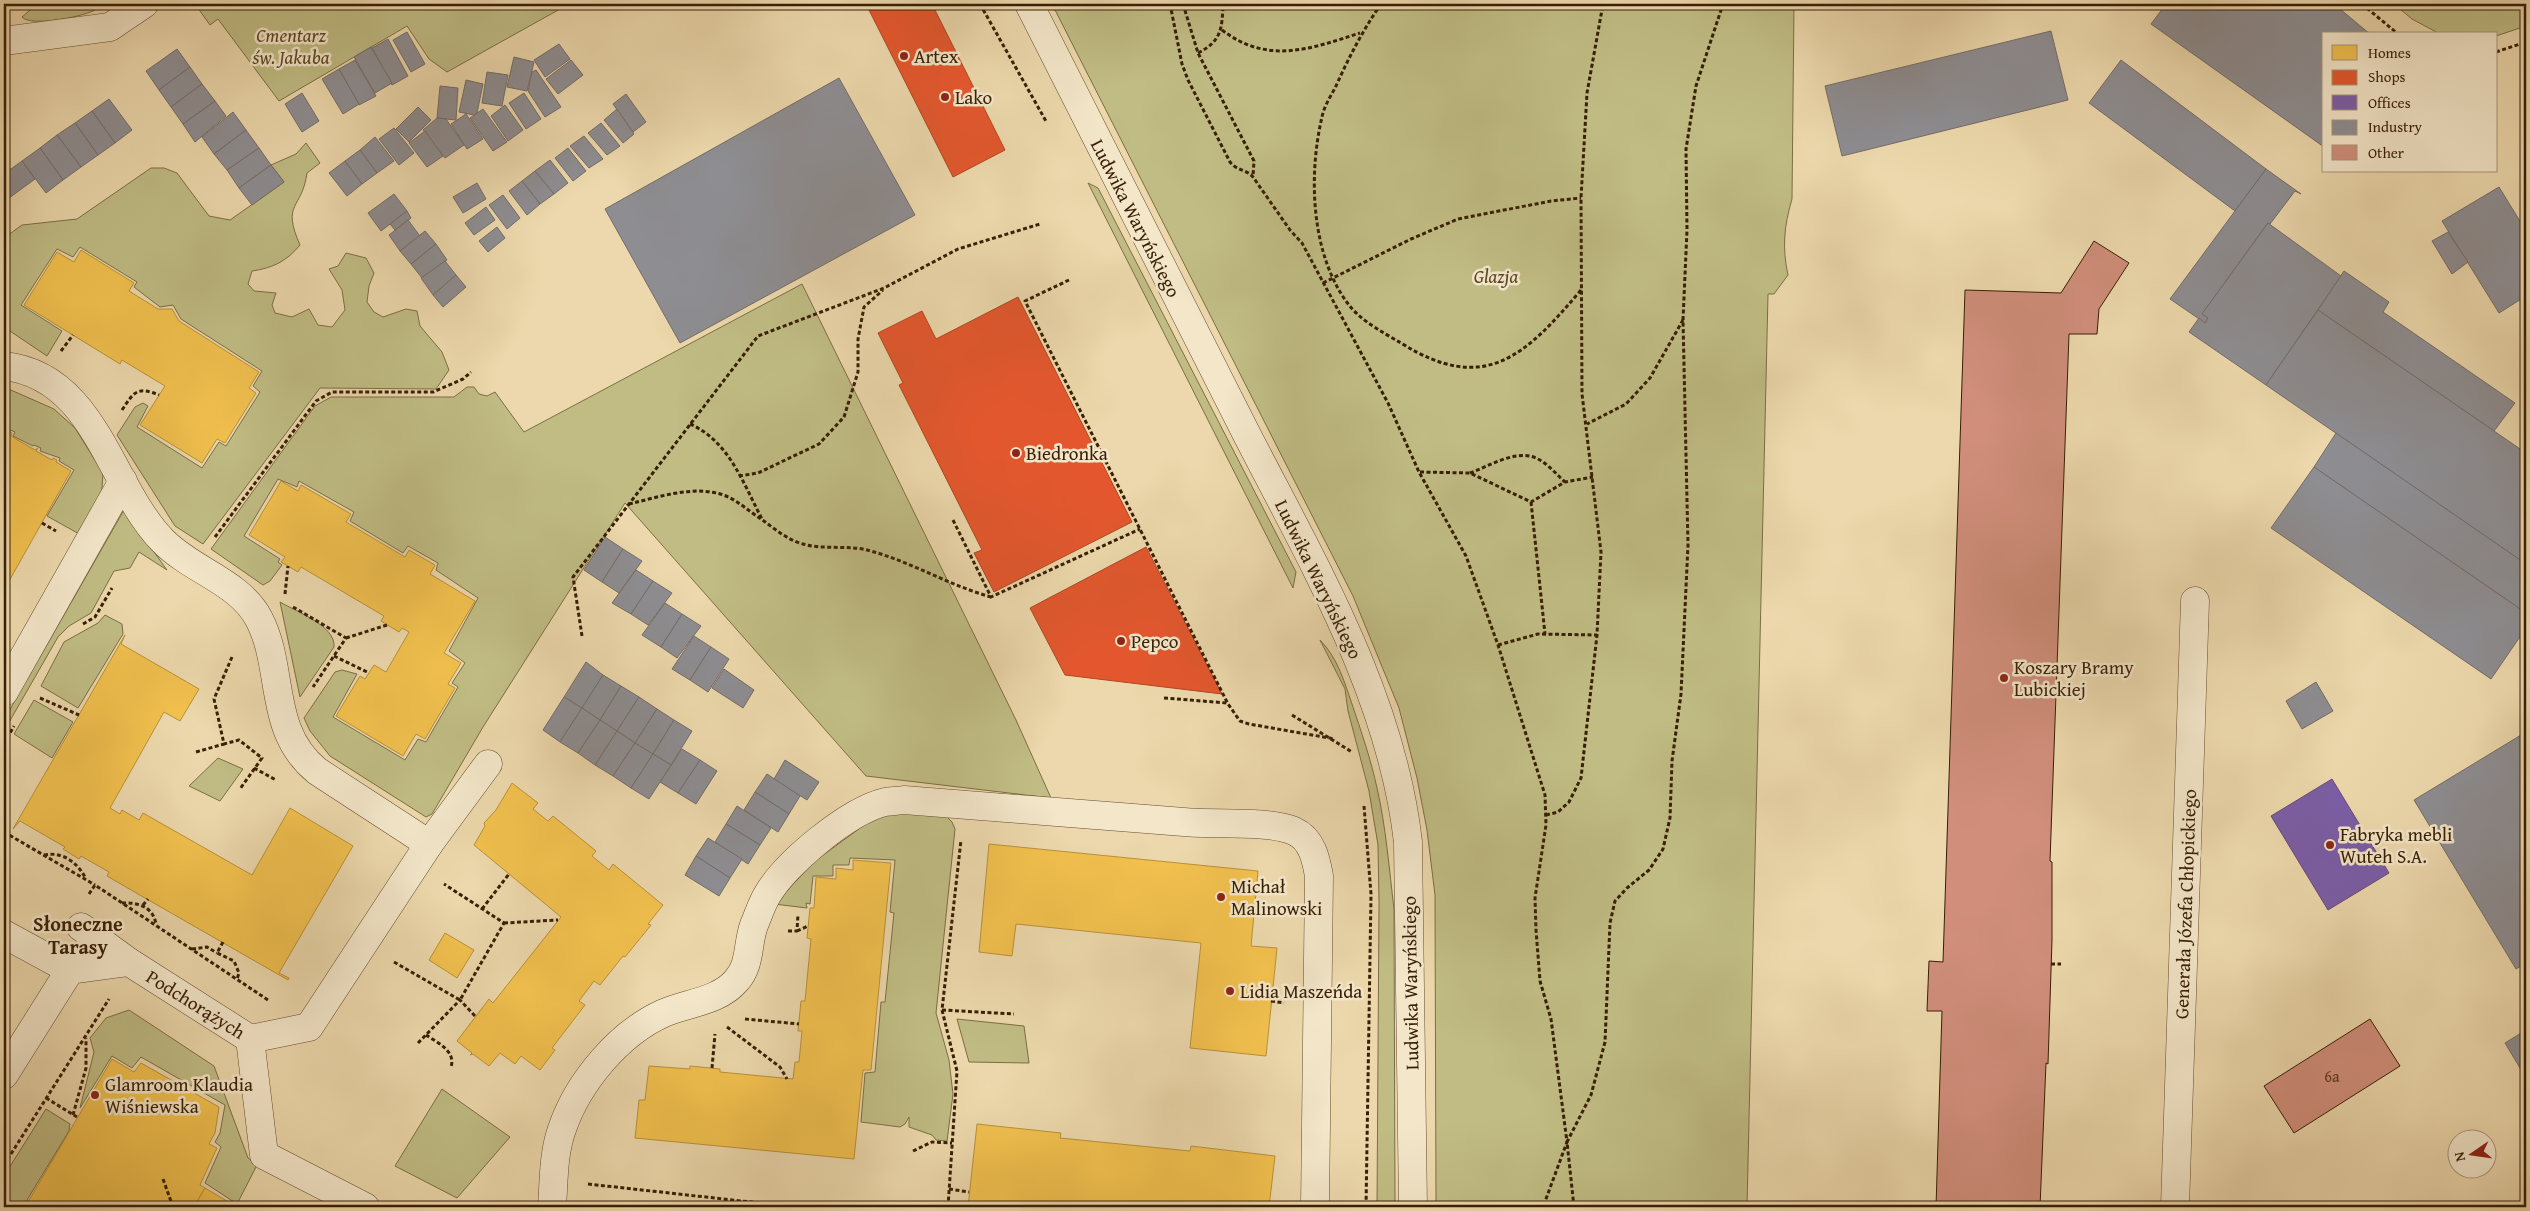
<svg xmlns="http://www.w3.org/2000/svg" width="2530" height="1211" viewBox="0 0 2530 1211" font-family="'Gentium Book Plus',serif">
<style>
.green{fill:#c0bc84;stroke:#7c6e44}
.homes{fill:#f2c14e;stroke:#ba9038}
.shops{fill:#e4572e;stroke:#b04621}
.offices{fill:#7b5ea7;stroke:#674b76}
.industry{fill:#8d8d92;stroke:#746c67}
.building{fill:#d08e7b;stroke:#381f04}
.lines{fill:none;stroke-linecap:round;stroke-linejoin:round}
.minor-casing{stroke:#654d2e;stroke-width:29}
.path{stroke:#381f04;stroke-width:3;stroke-dasharray:4 2.5;stroke-linecap:butt}
.minor{stroke:#f3e6c9;stroke-width:28}
.poi-dot{fill:#8f2418;stroke:#f3e6c9;stroke-width:2}
.labels{text-anchor:middle;dominant-baseline:central;stroke-width:5;stroke-linejoin:round;paint-order:stroke}
.number-label{font-size:16px;fill:#5e3b22}
.park-label{font-size:19px;font-style:italic;fill:#5a4624;stroke:#f3e6c9}
.poi-label{font-size:19px;fill:#381f04;stroke:#f3e6c9;text-anchor:start}
.street-label{font-size:19px;fill:#381f04;stroke:#f3e6c9}
.neighbourhood-label{font-size:20px;font-weight:bold;fill:#381f04;stroke:#f3e6c9}
</style>
<rect width="100%" height="100%" fill="#ecd8ac"/>
<filter id="stains"><feTurbulence type="fractalNoise" baseFrequency=".004" numOctaves="4"/><feColorMatrix values="0 0 0 0 .2 0 0 0 0 .09 0 0 0 0 .02 0 0 0 .5 -.17"/></filter>
<radialGradient id="worn" r=".72"><stop offset=".6" stop-color="#630" stop-opacity="0"/><stop offset="1" stop-color="#630" stop-opacity=".3"/></radialGradient>
<!-- green -->
<g class="green">
<path d="M37,4H102C99,6 96,10 93,11C80,17 31,27 22,17Z"/>
<path d="M195,4H569L447,72L429,59L407,26L279,101L218,19L210,25Z"/>
<path d="M1052,4H1794L1792,199C1784,226 1782,248 1788,275L1774,294H1768L1747,1207H1436L1435,895L1427,830L1417,778L1399,708L1353,596Z"/>
<path d="M2394,4H2526V26L2496,36V34H2440L2412,19Z"/>
<path d="M306,143L320,163L307,173C302,210 281,202 300,245C287,261 273,268 252,271L248,284L254,291L276,293L272,305L275,313L292,317L309,309L318,325L332,327L345,310L342,290L329,269L338,266L346,253L366,258L374,273L369,286L367,302L374,312L383,317L406,309L417,311L420,326L442,352L449,370L436,389L320,388L203,544L175,526L117,435L135,407L143,403L148,406L137,427L202,468L219,442L226,446L260,392L253,386L262,371L181,319L173,305L160,307L134,287L137,282L80,247L73,257L57,249L21,305L62,331L47,356L4,327V238L22,225L77,219L151,168H164L177,173L209,216L230,220L284,182L271,165L296,154Z"/>
<path d="M1088,183L1098,188L1296,572L1293,588Z"/>
<path d="M802,284L1016,720L1051,798L866,776L625,503L483,727L432,814L426,817L330,756L310,731L304,718L335,672L342,670L357,674L333,717L405,760L418,739L426,742L458,687L452,683L465,663L449,651L478,598L436,570L438,563L408,546L403,553L350,521L354,512L299,481L297,487L278,479L244,536L280,559L278,562L282,565L270,581L263,585L211,549L315,406L331,397H454L467,387H474L479,394L487,396L495,392L524,432Z"/>
<path d="M4,387L54,409L75,428L103,473L101,503L81,535L47,516L74,470L59,461L60,458L40,451L41,448L34,445L33,446L13,436L15,432L8,429L4,432Z"/>
<path d="M124,510L167,570L139,552L130,568L114,571L91,613L69,626L58,637L4,731V720Z"/>
<path d="M280,602C297,612 336,626 334,647L300,697Z"/>
<path d="M105,615L122,624L123,634L78,708L41,686L64,642L98,623Z"/>
<path d="M1320,640C1338,658 1345,684 1353,707C1362,734 1371,760 1377,788C1386,827 1389,868 1394,909L1395,1207H1377L1379,903L1378,845L1369,791L1348,711L1345,689Z"/>
<path d="M34,700L73,722L52,758L14,734Z"/>
<path d="M218,758L243,769L220,801L189,786Z"/>
<path d="M882,812L945,815L952,822L955,829L936,1013L949,1060L953,1094L947,1141L936,1140L932,1135L909,1127V1117L905,1124L900,1127L861,1122L865,1073L875,1072L881,1002H885L894,913L890,912L895,860L850,858L849,865H833V876H813L810,904L806,903L807,908L774,904L815,861Z"/>
<path d="M129,1010L214,1066L248,1158L257,1165L237,1204L205,1183L221,1147L215,1142L220,1133L225,1105L141,1057L132,1068L112,1056L80,1108L94,1052L90,1038L106,1018Z"/>
<path d="M957,1019L1024,1026L1029,1063L969,1062Z"/>
<path d="M442,1089L510,1137L457,1198L395,1166Z"/>
<path d="M46,1109L70,1124L69,1131L24,1205L22,1203L19,1207H10L4,1204V1176Z"/>
</g>
<!-- homes -->
<g class="homes">
<path d="M81,250L134,283L129,291L158,309H172L179,321L259,372L249,388L256,393L225,443L217,439L202,463L140,425L165,386L122,360L120,364L24,305L57,252L74,262Z"/>
<path d="M10,432L12,433L11,436L35,450L38,448L36,451L52,460L53,458L57,460L56,462L71,471L4,590V440Z"/>
<path d="M281,481L298,491L301,485L351,514L346,522L405,557L409,550L435,565L430,574L475,601L444,653L461,663L448,684L455,688L425,739L416,734L403,756L336,716L360,676L365,679L374,665L386,672L409,632L402,628L399,632L381,621L384,616L301,567L298,572L281,562L285,557L249,535Z"/>
<path d="M125,635L121,644L199,689L180,721L164,712L110,808L120,814L122,810L139,820L143,813L252,875L290,808L353,846L279,973L289,978L288,980L138,894L107,876L109,872L81,856L79,859L63,849L65,847L20,821L13,829Z"/>
<path d="M512,783L538,803L533,809L548,821L553,816L596,851L592,856L609,870L613,864L663,905L648,924L651,925L625,957L623,956L600,985L594,981L579,1001L585,1005L552,1048L555,1050L540,1070L521,1056L515,1064L500,1053L489,1066L473,1054L470,1055L472,1053L457,1041L489,999L493,1003L561,917L474,845L485,826L484,823L496,810Z"/>
<path d="M989,844L1258,871L1251,946L1277,948L1266,1056L1190,1048L1201,943L1016,924L1012,956L979,952Z"/>
<path d="M853,860L891,863L871,1070H863L854,1159L635,1138L639,1100H645L649,1066L690,1069V1066L720,1069V1072L793,1079L795,1062H799L802,1031H798L801,1001H805L811,939L807,938L810,908H814L816,877L836,879V868L853,870Z"/>
<path d="M445,933L474,950L457,978L429,960Z"/>
<path d="M112,1059L134,1072L141,1063L219,1107L215,1133L209,1144L217,1148L200,1185L205,1188L194,1207H25Z"/>
<path d="M977,1124L1061,1133L1060,1138L1190,1151L1191,1146L1275,1156L1269,1207H968Z"/>
<path d="M205,1188L237,1207H194Z"/>
</g>
<!-- shops -->
<g class="shops">
<path d="M866,4H932L1005,150L953,177Z"/>
<path d="M1018,297L1132,522L994,592L974,553L982,550L899,385L903,383L878,333L922,311L936,339Z"/>
<path d="M1146,547L1222,694L1065,675L1030,608Z"/>
</g>
<!-- offices -->
<path class="offices" d="M2332,779L2389,873L2328,910L2271,816Z"/>
<!-- industry -->
<g class="industry">
<path d="M2166,4H2334L2370,34H2324V147L2151,24Z"/>
<path d="M2051,31L2068,100L1842,156L1825,86Z"/>
<path d="M407,32L425,64L411,72L393,40Z"/>
<path d="M388,39L408,76L392,85L372,48Z"/>
<path d="M559,44L570,59L545,77L534,60Z"/>
<path d="M371,47L392,83L375,93L354,57Z"/>
<path d="M177,49L190,67L159,90L146,71Z"/>
<path d="M514,57L534,62L527,91L507,87Z"/>
<path d="M355,60L376,96L359,105L339,69Z"/>
<path d="M571,60L583,75L558,94L546,79Z"/>
<path d="M2121,60L2266,169L2235,211L2089,103Z"/>
<path d="M190,67L202,84L171,107L159,90Z"/>
<path d="M339,69L359,104L343,114L322,79Z"/>
<path d="M536,70L561,107L545,117L528,91L532,72Z"/>
<path d="M487,72L508,75L502,106L482,103Z"/>
<path d="M839,78L915,215L680,343L605,209Z"/>
<path d="M466,80L483,84L477,113L474,115L459,112Z"/>
<path d="M202,84L215,101L183,124L171,107Z"/>
<path d="M440,86L458,88L456,120L437,118Z"/>
<path d="M302,93L319,121L302,132L285,104Z"/>
<path d="M524,93L541,119L526,129L509,103Z"/>
<path d="M626,94L646,122L633,132L613,104Z"/>
<path d="M109,99L132,130L115,143L92,111Z"/>
<path d="M215,101L226,116L195,142L183,124Z"/>
<path d="M505,105L523,130L508,141L491,116Z"/>
<path d="M418,107L431,120L409,142L396,129Z"/>
<path d="M483,109L507,142L493,151L470,118Z"/>
<path d="M617,109L634,134L623,143L604,120Z"/>
<path d="M92,111L115,143L98,155L75,123Z"/>
<path d="M233,112L246,130L214,154L202,137Z"/>
<path d="M466,114L483,139L467,149L451,124Z"/>
<path d="M437,118L446,119L464,145L445,158L423,130Z"/>
<path d="M75,123L98,155L81,167L57,135Z"/>
<path d="M601,123L620,146L607,155L588,133Z"/>
<path d="M394,128L414,153L399,165L379,139Z"/>
<path d="M246,130L259,148L227,170L214,154Z"/>
<path d="M425,131L443,156L427,167L409,143Z"/>
<path d="M57,135L81,167L63,180L40,148Z"/>
<path d="M584,136L603,159L589,168L570,146Z"/>
<path d="M375,137L394,161L377,173L360,150Z"/>
<path d="M40,148L63,180L46,193L22,161Z"/>
<path d="M259,148L271,165L239,188L227,170Z"/>
<path d="M568,148L586,171L573,181L555,158Z"/>
<path d="M360,150L377,173L362,184L345,161Z"/>
<path d="M550,160L568,183L554,194L535,171Z"/>
<path d="M22,161L35,179L5,201L4,174Z"/>
<path d="M345,161L362,184L347,196L329,173Z"/>
<path d="M271,165L284,182L252,205L239,188Z"/>
<path d="M2266,169L2301,194L2295,191L2270,224L2268,223L2202,314L2208,318L2205,323L2170,299Z"/>
<path d="M535,171L554,194L540,204L522,181Z"/>
<path d="M522,181L540,204L527,215L509,191Z"/>
<path d="M477,183L486,199L463,213L453,197Z"/>
<path d="M2499,187L2526,231V296L2499,313L2442,221Z"/>
<path d="M394,194L407,211L381,231L368,213Z"/>
<path d="M503,195L520,218L507,229L489,205Z"/>
<path d="M486,207L495,220L474,235L465,223Z"/>
<path d="M407,211L411,218L395,230L390,224Z"/>
<path d="M408,220L420,236L400,251L389,235Z"/>
<path d="M2268,223L2341,276L2266,385L2189,332L2199,318L2205,323L2208,318L2202,314Z"/>
<path d="M497,227L505,238L488,252L479,241Z"/>
<path d="M425,231L436,244L411,264L400,251Z"/>
<path d="M2448,232L2468,262L2452,274L2432,241Z"/>
<path d="M436,244L447,260L422,278L411,264Z"/>
<path d="M445,261L456,275L433,295L421,278Z"/>
<path d="M2344,271L2389,302L2383,312L2515,403L2494,431L2318,310Z"/>
<path d="M456,275L466,287L443,307L433,295Z"/>
<path d="M2318,310L2526,453V564L2266,385Z"/>
<path d="M2336,433L2526,564V613L2314,467Z"/>
<path d="M2314,467L2526,613V628L2491,679L2271,528Z"/>
<path d="M605,537L623,549L602,582L584,570Z"/>
<path d="M623,549L642,561L619,593L602,582Z"/>
<path d="M636,570L653,581L631,614L612,603Z"/>
<path d="M653,581L672,593L648,625L631,614Z"/>
<path d="M665,603L682,614L661,647L642,635Z"/>
<path d="M682,614L701,626L677,658L661,647Z"/>
<path d="M694,636L711,647L690,680L672,669Z"/>
<path d="M711,647L729,659L708,692L690,680Z"/>
<path d="M586,662L603,675L582,708L564,697Z"/>
<path d="M724,669L754,690L743,708L712,688Z"/>
<path d="M603,675L621,686L600,720L582,708Z"/>
<path d="M2316,682L2333,711L2302,729L2286,701Z"/>
<path d="M621,686L639,697L617,731L600,720Z"/>
<path d="M564,697L582,708L560,742L543,730Z"/>
<path d="M639,697L657,709L635,743L617,731Z"/>
<path d="M582,708L600,720L578,753L560,742Z"/>
<path d="M657,709L674,720L653,754L635,743Z"/>
<path d="M600,720L617,731L595,765L578,753Z"/>
<path d="M674,720L692,731L671,765L653,754Z"/>
<path d="M617,731L635,743L613,776L595,765Z"/>
<path d="M2526,732V963L2516,969L2414,800Z"/>
<path d="M635,743L653,754L631,788L613,776Z"/>
<path d="M682,749L700,760L678,793L660,782Z"/>
<path d="M653,754L671,765L649,799L631,788Z"/>
<path d="M700,760L717,771L696,804L678,793Z"/>
<path d="M785,760L819,782L807,800L774,779Z"/>
<path d="M767,774L800,796L789,814L755,792Z"/>
<path d="M755,792L789,814L778,832L744,810Z"/>
<path d="M737,806L771,828L760,845L726,824Z"/>
<path d="M726,824L760,845L748,864L715,842Z"/>
<path d="M708,838L742,859L730,878L696,856Z"/>
<path d="M696,856L730,878L719,896L685,875Z"/>
<path d="M2526,1030V1078L2505,1043Z"/>
</g>
<!-- building -->
<g class="building">
<path d="M2094,241L2129,263L2099,309L2097,334H2069L2050,861L2052,862V940L2048,1064L2046,1063L2040,1207H1936L1942,1011H1927L1929,961L1943,962L1965,290L2061,293Z"/>
<path d="M2370,1019L2400,1066L2294,1133L2264,1086Z"/>
</g>
<g class="lines">
<!-- minor casing -->
<g class="minor-casing">
<g id="minor">
<path d="M1029,4C1100,146 1172,288 1245,431C1312,562 1391,693 1408,842L1413,1207"/>
<path d="M4,41L110,27L144,4"/>
<path d="M4,366C96,376 109,486 163,541C192,571 239,581 259,619C285,669 267,730 317,771L429,844"/>
<path d="M4,692L123,481"/>
<path d="M81,927L129,962"/>
<path d="M4,934L70,970"/>
<path d="M250,1039L264,1155L365,1207"/>
<path d="M4,1075L70,970L129,962L250,1039L309,1027L429,844L488,764"/>
<path d="M552,1207C554,1181 553,1154 562,1129C578,1082 619,1033 664,1013C687,1003 719,1001 736,981C751,965 747,944 754,925C758,916 761,906 766,897C784,864 848,811 885,802C891,801 898,801 904,800C997,807 1091,815 1184,822C1215,825 1267,820 1294,831C1312,839 1316,859 1319,876L1315,1207"/>
<path d="M2175,1207L2195,601"/>
</g>
</g>
<!-- path -->
<g class="path">
<path d="M980,4L1047,123"/>
<path d="M1170,4L1182,64L1188,80L1230,162C1237,171 1246,169 1253,177L1290,230L1302,243L1388,403L1419,472L1466,556L1498,645L1545,795L1546,825L1535,898L1536,930L1540,981L1551,1019L1567,1142L1543,1207"/>
<path d="M1183,4L1198,53L1254,161L1253,176"/>
<path d="M1381,4C1363,30 1349,57 1336,86C1331,96 1324,106 1322,117C1308,176 1311,256 1349,305C1361,321 1384,333 1401,343C1485,396 1526,355 1581,290"/>
<path d="M2362,4L2398,34"/>
<path d="M209,9L216,4"/>
<path d="M1222,30C1268,65 1310,49 1360,33"/>
<path d="M2496,52L2526,42"/>
<path d="M1198,53C1222,41 1222,28 1223,4"/>
<path d="M1069,280L1025,301L1228,704L1240,721L1249,724L1335,739"/>
<path d="M1323,283L1411,239L1458,219L1551,201L1581,198"/>
<path d="M1683,320L1687,230L1686,149L1696,86L1723,4"/>
<path d="M61,351L73,335"/>
<path d="M122,410C134,392 137,386 159,395"/>
<path d="M690,424C729,441 743,483 762,519"/>
<path d="M1420,472L1470,473L1531,502L1565,482L1593,477"/>
<path d="M1470,473C1489,466 1518,448 1538,459C1548,464 1556,474 1565,482"/>
<path d="M739,476L758,473L819,444L844,417L858,372V339L864,307L883,290"/>
<path d="M1531,502L1545,634"/>
<path d="M629,504C659,497 696,484 726,496C738,501 750,512 761,519C774,528 787,540 803,544C824,550 847,545 867,550C910,561 948,585 991,597"/>
<path d="M953,520L991,597L1140,529"/>
<path d="M42,523L56,531"/>
<path d="M215,537L316,401L332,392H433L463,379L471,372"/>
<path d="M285,594L288,566"/>
<path d="M293,607L346,638L313,687"/>
<path d="M83,624L95,617L112,588"/>
<path d="M582,636L573,577L758,336L884,288L958,249L1040,224"/>
<path d="M346,638L387,625"/>
<path d="M1498,645L1538,634L1597,635"/>
<path d="M334,656L369,673"/>
<path d="M232,657L214,699L224,744L239,740L262,758L240,789"/>
<path d="M40,698L79,715"/>
<path d="M1164,698L1227,703"/>
<path d="M1292,715L1352,752"/>
<path d="M4,744L14,726"/>
<path d="M196,752L224,744"/>
<path d="M254,768L276,780"/>
<path d="M1364,806L1371,894L1366,1207"/>
<path d="M1546,815L1558,812L1569,802L1581,778L1597,635L1601,552L1582,394L1581,198L1587,93L1603,4"/>
<path d="M4,832L95,885"/>
<path d="M44,855C63,851 78,863 86,879"/>
<path d="M89,894L95,885L268,1000"/>
<path d="M122,903C138,902 154,907 156,925"/>
<path d="M143,905L148,899"/>
<path d="M482,909L509,874"/>
<path d="M504,923L558,920"/>
<path d="M788,931H797L798,914"/>
<path d="M797,931L808,926"/>
<path d="M223,942L217,953L234,961L239,973L237,979"/>
<path d="M192,949L207,947L217,953"/>
<path d="M394,962L460,1000L504,923L444,884"/>
<path d="M2051,964H2061"/>
<path d="M1271,1001L1284,1003"/>
<path d="M942,1010L1014,1014"/>
<path d="M745,1019L799,1024"/>
<path d="M727,1027L780,1067L787,1079"/>
<path d="M426,1035C438,1043 456,1051 451,1067"/>
<path d="M418,1043L460,1000L475,1016"/>
<path d="M712,1068L715,1034"/>
<path d="M46,1098L77,1117"/>
<path d="M73,1115L86,1068V1038"/>
<path d="M913,1151L932,1142L952,1143"/>
<path d="M4,1165L109,999"/>
<path d="M163,1179L173,1207"/>
<path d="M588,1184L796,1207"/>
<path d="M949,1189L969,1192"/>
<path d="M948,1207L957,1071L942,1010L961,840"/>
<path d="M1574,1207L1567,1142L1591,1095L1605,1042L1610,923L1615,901L1627,888L1649,870L1663,849L1670,818L1672,761L1681,694L1688,545L1683,320L1650,378L1626,404L1587,424"/>
</g>
<!-- minor -->
<use href="#minor" class="minor"/>
</g>
<!-- markers -->
<g class="poi-dot">
<circle cx="904" cy="56" r="5"/>
<circle cx="945" cy="97" r="5"/>
<circle cx="1016" cy="453" r="5"/>
<circle cx="1121" cy="641" r="5"/>
<circle cx="2004" cy="678" r="5"/>
<circle cx="2330" cy="845" r="5"/>
<circle cx="1221" cy="897" r="5"/>
<circle cx="1230" cy="991" r="5"/>
<circle cx="95" cy="1095" r="5"/>
</g>
<g class="labels">
<!-- number labels -->
<g class="number-label">
<text x="2332" y="1076">6a</text>
</g>
<!-- park labels -->
<g class="park-label">
<text x="291" y="35">Cmentarz<tspan x="291" dy="22">św. Jakuba</tspan></text>
<text x="1496" y="276">Glazja</text>
</g>
<!-- poi labels -->
<g class="poi-label">
<text x="914" y="56">Artex</text>
<text x="955" y="97">Lako</text>
<text x="1026" y="453">Biedronka</text>
<text x="1131" y="641">Pepco</text>
<text x="2014" y="667">Koszary Bramy<tspan x="2014" dy="22">Lubickiej</tspan></text>
<text x="2340" y="834">Fabryka mebli<tspan x="2340" dy="22">Wuteh S.A.</tspan></text>
<text x="1231" y="886">Michał<tspan x="1231" dy="22">Malinowski</tspan></text>
<text x="1240" y="991">Lidia Maszeńda</text>
<text x="105" y="1084">Glamroom Klaudia<tspan x="105" dy="22">Wiśniewska</tspan></text>
</g>
<!-- street labels -->
<g class="street-label">
<text transform="translate(1136 218) rotate(63)">Ludwika Waryńskiego</text>
<text transform="translate(1319 579) rotate(64)">Ludwika Waryńskiego</text>
<text transform="translate(2185 904) rotate(-88)">Generała Józefa Chłopickiego</text>
<text transform="translate(1410 983) rotate(-91)">Ludwika Waryńskiego</text>
<text transform="translate(196 1004) rotate(32)">Podchorążych</text>
</g>
<!-- neighbourhood labels -->
<g class="neighbourhood-label">
<text x="78" y="923">Słoneczne<tspan x="78" dy="23">Tarasy</tspan></text>
</g>
</g>
<!-- margin -->
<rect width="2530" height="1211" fill="none" stroke="#ecd8ac" stroke-width="20"/>
<rect x="5" y="5" width="2520" height="1201" fill="none" stroke="#381f04" stroke-width="2.5"/>
<rect x="10" y="10" width="2510" height="1191" fill="none" stroke="#381f04"/>
<!-- legend -->
<rect x="2322" y="32" width="175" height="140" fill="#f3e6c9" stroke="#a8967a"/>
<rect x="2332" y="45" width="25" height="15" fill="#f2c14e" stroke="#a8967a"/>
<text x="2368" y="58" font-size="15" fill="#381f04">Homes</text>
<rect x="2332" y="70" width="25" height="15" fill="#e4572e" stroke="#a8967a"/>
<text x="2368" y="82" font-size="15" fill="#381f04">Shops</text>
<rect x="2332" y="95" width="25" height="15" fill="#7b5ea7" stroke="#a8967a"/>
<text x="2368" y="108" font-size="15" fill="#381f04">Offices</text>
<rect x="2332" y="120" width="25" height="15" fill="#8d8d92" stroke="#a8967a"/>
<text x="2368" y="132" font-size="15" fill="#381f04">Industry</text>
<rect x="2332" y="145" width="25" height="15" fill="#d08e7b" stroke="#a8967a"/>
<text x="2368" y="158" font-size="15" fill="#381f04">Other</text>
<!-- north arrow -->
<g transform="translate(2472 1154) rotate(257)"><circle r="24" fill="#f3e6c9" stroke="#a8967a"/>
<path d="M0-4L9 19L0 12L-9 19Z" fill="#8f2418"/>
<text y="-8" font-size="14" font-weight="bold" text-anchor="middle" fill="#381f04">N</text>
</g>
<rect width="100%" height="100%" filter="url(#stains)"/>
<rect width="100%" height="100%" fill="url(#worn)"/>
</svg>
